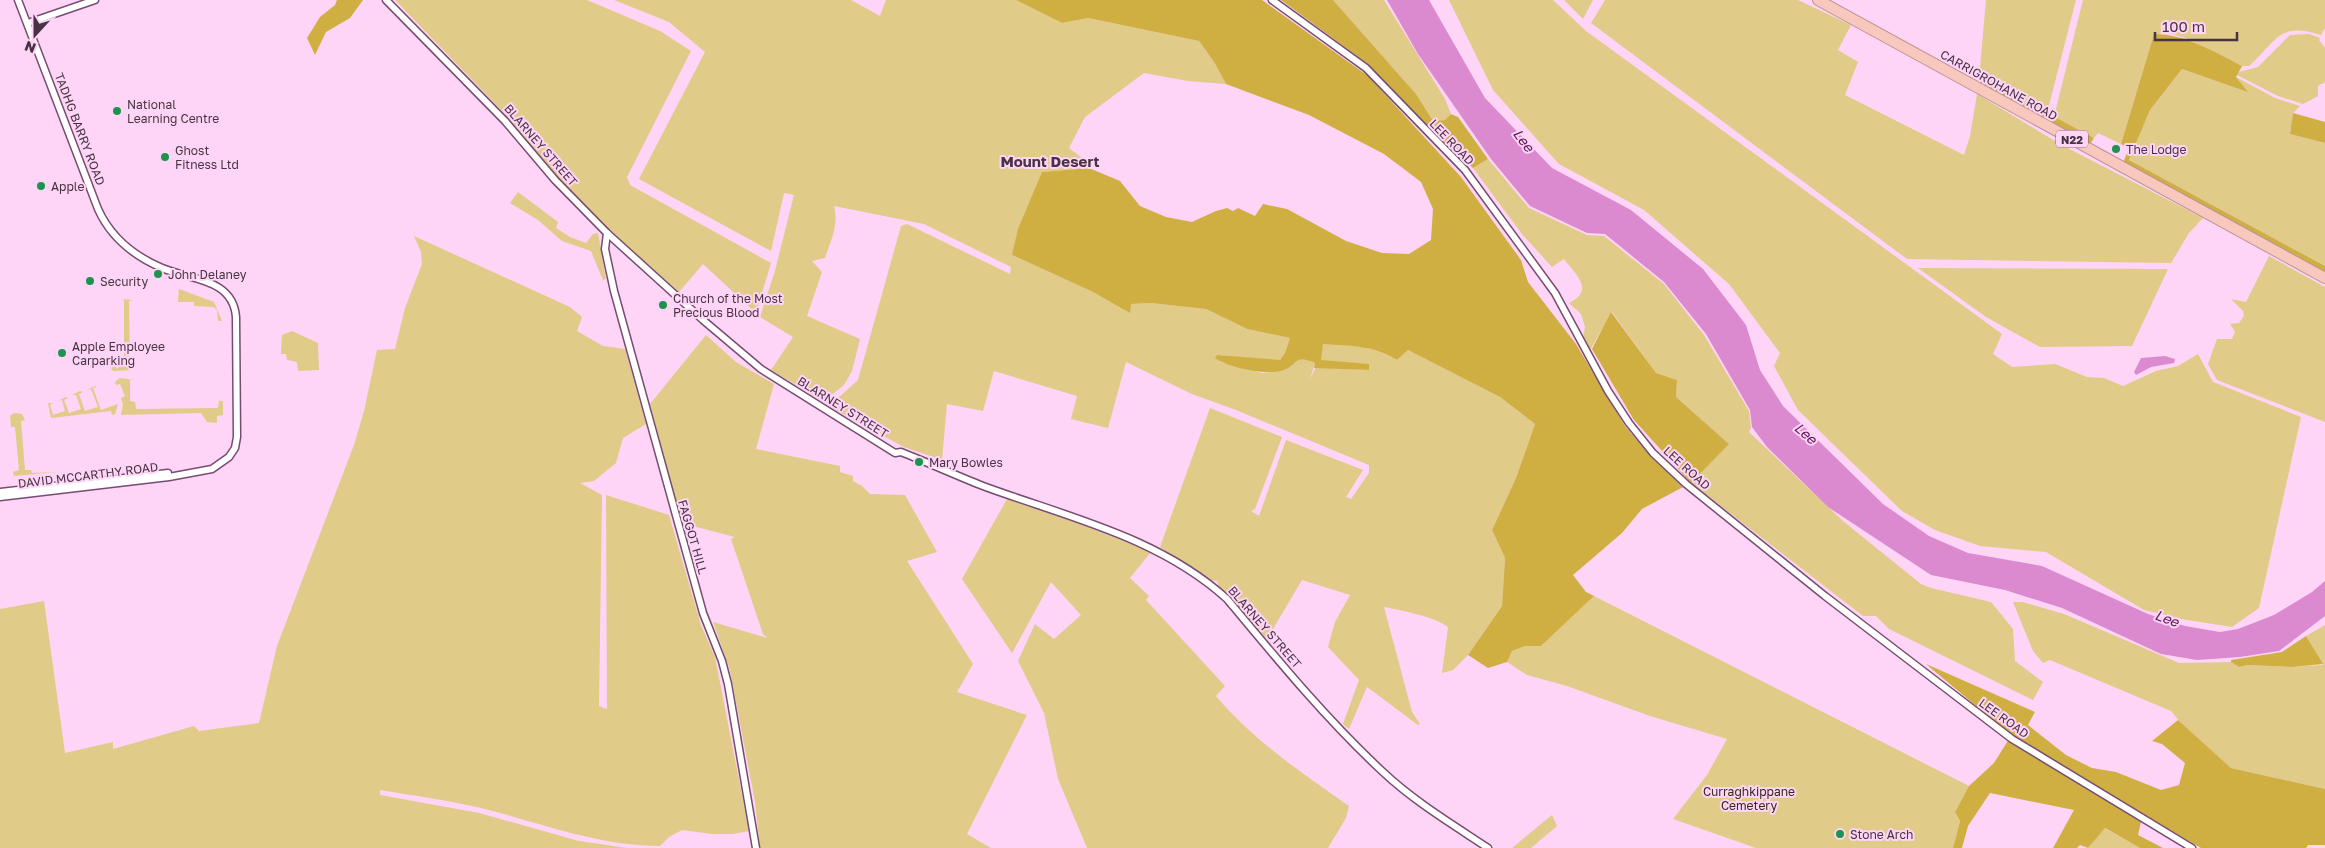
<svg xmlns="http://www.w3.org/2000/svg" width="2325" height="848" viewBox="0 0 2325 848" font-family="'Golos Text',sans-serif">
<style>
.green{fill:#e0cb89}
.forest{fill:#d0af42}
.water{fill:#db8acf}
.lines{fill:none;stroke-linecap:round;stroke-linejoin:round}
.minor-casing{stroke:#774c70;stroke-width:9}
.highway-casing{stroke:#ba9493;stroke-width:12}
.minor{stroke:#fff;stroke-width:6}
.highway{stroke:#f8c8be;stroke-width:10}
.poi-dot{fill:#1c934f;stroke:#fed5f6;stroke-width:2}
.labels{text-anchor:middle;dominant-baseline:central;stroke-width:4;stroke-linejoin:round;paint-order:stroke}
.shield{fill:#fed5f6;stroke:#7e6479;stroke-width:1}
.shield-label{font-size:11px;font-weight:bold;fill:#473344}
.street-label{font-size:12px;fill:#473344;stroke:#fed5f6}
.poi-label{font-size:12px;fill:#473344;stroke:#fed5f6;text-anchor:start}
.park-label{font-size:12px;fill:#312b18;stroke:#fed5f6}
.water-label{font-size:14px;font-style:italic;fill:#5c1455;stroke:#fed5f6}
.quarter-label{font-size:15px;font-weight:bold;fill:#473344;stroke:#fed5f6}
</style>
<rect width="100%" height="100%" fill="#fed5f6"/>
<!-- green -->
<g class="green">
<path d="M395,0H587L660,31L691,51L627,177L630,185L771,263L756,313L703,264L679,292L601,222L558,178L509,118Z"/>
<path d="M614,0H851L880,16L886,0H1016L1062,23L1088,18L1199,41L1214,62L1226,84L1188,81L1144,73L1085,117L1069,148L1086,161L1089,168L1042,172L1012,255L1093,292L1130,312V304L1150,303L1206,309L1247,329L1290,338L1285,353L1280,361L1217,355L1222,362L1262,373L1284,370L1296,360L1303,358L1315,363L1310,379L1316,367L1368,370L1320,360L1323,343C1352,346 1372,345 1397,360L1408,350L1500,397L1535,424L1516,478L1492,530L1505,558L1502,606L1468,655L1453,670L1442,673L1448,627C1436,617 1400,610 1384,607L1412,712L1420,724L1418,725L1367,687L1349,729L1343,724L1359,680L1328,647L1335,622L1350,595L1302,580L1267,639L1220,589L1217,581L1210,580L1160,547L1210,408L1282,437L1255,509L1251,511L1259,516L1286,440L1363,470L1346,497L1351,499L1369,473V465L1236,410L1192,394L1126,362L1108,428L1071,419L1077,396L994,371L983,411L947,404L942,460L904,447L832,408L836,400L858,380L901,226L907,224L1010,274L1011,267L924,224L834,206C839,225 831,240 825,258L812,261L822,272L807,316L860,339L852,371L844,385L824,401L771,370L793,337L760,317L775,271L794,195L784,193L771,251L639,179L705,52L669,22Z"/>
<path d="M1333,0H1384L1445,99L1451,114L1445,120L1433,121L1416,94Z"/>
<path d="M1449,0H1553L1586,31L2002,334L1993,354L2012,367L2055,364L2087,377L2104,378L2123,386L2156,371L2178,366L2198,354L2213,382L2301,417L2259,608L2232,627L2187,620L2144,610L2046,552L1980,546L1935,530L1902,511L1798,410L1774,366L1780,353L1729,284L1644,210L1559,164L1493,90Z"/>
<path d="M1564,0H1593L1583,19Z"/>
<path d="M1605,0H1798L1851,25L1838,50L1858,62L1845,95L1964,155L1970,136L1977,94L2060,144L2203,218L2189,233L2171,263L1907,259L1591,23Z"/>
<path d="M1986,0H2076L2047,113L2042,114L1979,79Z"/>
<path d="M2083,0H2325V28L2321,35C2278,21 2277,41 2249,66H2242L2188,39L2172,34H2154L2121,144L2098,133L2094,138L2054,117Z"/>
<path d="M2309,34L2320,38L2319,40L2325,48V82L2318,86V96L2303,104L2278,96L2237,75L2239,72L2258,67L2290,35Z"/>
<path d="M2182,69L2247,91L2236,77L2275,98L2300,106L2293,113L2290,134L2325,143V266L2129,160L2150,110Z"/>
<path d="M1488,159L1529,208L1587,235L1604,236L1664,284L1704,335L1749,411L1751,428L1749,432L1843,521L1921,584L1931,588L1991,602L2013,629L2015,661L2043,682L2033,700L1889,629L1876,616H1863L1691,483L1728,443L1676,397L1677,380L1656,373L1612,312L1590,350L1583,338L1585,327L1581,314L1569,303C1595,290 1576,275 1564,259L1552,267L1522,234L1473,168Z"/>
<path d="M518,192L558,222L556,228L570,237L586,243L593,234L598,233L606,279L603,280L591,251L562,241L538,220L510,203Z"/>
<path d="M414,236L570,307L582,317L577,331L603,346L625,349L646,424L623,438L616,463L594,481L580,483L602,495L599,706L607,709L606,495L669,515L701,625L715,657L749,831L733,834H712L682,830L669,837L660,846C602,846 545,825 489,810C454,801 416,796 380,790V795L479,813L579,841L627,848H0V609L44,601L65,753L113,742V749L194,726L199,731L259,723L277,646L354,445L364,411L377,350L395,349L405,308L422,264L421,252Z"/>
<path d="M2269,256L2325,287V422L2217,380L2208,364L2217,339H2232L2235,332L2230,324L2239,323L2244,316L2243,311L2231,299L2246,302Z"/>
<path d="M1918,268L2168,269L2132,346L2040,347L1986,317Z"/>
<path d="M179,289L214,302L222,321H218L217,310L214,307L194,306V302H178Z"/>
<path d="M120,299L134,300L129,301L130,370L113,371L111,368L115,366L117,369L124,361V300Z"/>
<path d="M292,331L318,343L319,370L298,371L297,362L287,360L286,354H281L282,335Z"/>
<path d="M706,335L736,362L774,384L756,449L840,466V472L853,476V481L862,486L870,494L905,495L937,552L907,561L973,664L957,692L1027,715L967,834L991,848H760L755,802L730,670L713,622L767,638L763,634L731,539L735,537L689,525L681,520L650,404Z"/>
<path d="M120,378L134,380H130V401L135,402L136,409L218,408L219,401H223V415L217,416V423L207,422L201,413L121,415L123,405L121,398L125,396L120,384L116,385L115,382Z"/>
<path d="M95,386L97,387L93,388L101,410L118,404L115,414L112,415L111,411L51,418L48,403H53L50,405L53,415L65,411L62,400L58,401L66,397L68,398L64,400L69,413L81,409L76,395H72L80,391L83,392L79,394L85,411L98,407L91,389L87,390Z"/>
<path d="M14,413L22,414L25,420L21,421L25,470H31L32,473L57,472L14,476L13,472L19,470L15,427H11L10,416Z"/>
<path d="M1007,499L1080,524L1149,551L1150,553L1130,578L1149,596L1146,600L1225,686L1216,696C1254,741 1302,773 1349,806L1346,818L1328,848H1087L1058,779L1044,713L1018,661L1035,624L1054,639L1081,615L1051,582L1012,653L962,579Z"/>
<path d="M1594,596L1969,786L1955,812L1960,821L1953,848H1756L1673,819L1707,775L1727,739L1650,716L1567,686L1527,675L1507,662L1512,651L1525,646H1541Z"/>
<path d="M2013,602H2023L2064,614L2179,663L2231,662L2239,667L2248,665L2292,667L2323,665L2306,636L2325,625V789L2231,768L2180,722L2171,711L2050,660L2043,663L2033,651Z"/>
<path d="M1552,815L1557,826L1531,848H1512Z"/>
<path d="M2104,828L2140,848H2088Z"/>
</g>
<!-- forest -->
<g class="forest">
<path d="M337,0H363L350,18L326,32L315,55L307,38L320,17L335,5Z"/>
<path d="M1016,0H1262L1368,76L1461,177L1521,260L1528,282L1576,344L1625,426L1653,459L1683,487L1642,509L1622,533L1573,575L1586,592L1594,596L1541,646H1525L1512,651L1507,662L1488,668L1468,655L1502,606L1505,558L1492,530L1516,478L1535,424L1500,397L1408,350L1397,360C1372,345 1352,346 1323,344L1321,360L1369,364V370L1314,368L1315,363C1294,354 1300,363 1284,370C1267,376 1230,368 1215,358L1217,355L1280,360L1285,353L1290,338L1247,329L1206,309L1150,303L1131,304L1130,313L1093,292L1012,255L1018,229L1042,172L1089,168L1120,181L1140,206L1166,217L1192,222L1216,211L1227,208L1233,211L1238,208L1255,216L1263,204L1287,209L1346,241L1382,253L1409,254L1431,240L1433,209L1421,182L1384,154L1309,115L1226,84L1214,62L1199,41L1088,18L1062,23Z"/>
<path d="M1281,0H1333L1416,94L1433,121L1445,120L1451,114L1458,117L1488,159L1473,168L1430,128L1368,64Z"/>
<path d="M2154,34C2186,34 2214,52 2242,66L2236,77L2248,92L2182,69L2150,110L2129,160L2325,266V273L2123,163L2129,148L2121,144Z"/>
<path d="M1980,80L2042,113H2047L2094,138L2090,144L1980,86Z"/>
<path d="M2293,113L2325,122V143L2290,134Z"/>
<path d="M1611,312L1656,373L1677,380L1676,397L1729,444L1691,483L1634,420L1592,349Z"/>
<path d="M2306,636L2323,664L2292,667L2248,665L2239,667L2231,662V660L2282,652Z"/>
<path d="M1926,664L2035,712L2028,725L2066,755L2092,768L2116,772L2161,790L2179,785L2185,763L2162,744L2152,741L2178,720L2231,768L2325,789V845H2308L2306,848H2201L2012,736Z"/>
<path d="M2009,739L2141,822L2138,835L2163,848H2140L2105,828L2088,848L2080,845L2077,848H2053L2074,810L1990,793L1968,826L1962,848H1953L1960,821L1955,812L1969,786L1994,763Z"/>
</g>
<!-- water -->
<g class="water">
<path d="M1387,0H1429L1485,98L1552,168L1631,210L1703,269L1746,325L1760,370L1783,406L1883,504L1929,536L1968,553L2042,566L2148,614L2185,626L2220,632L2238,629L2274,615L2312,592L2325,581V616L2279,651L2240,657L2197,660L2161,654L2062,608L2005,590L1931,575L1828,507L1767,447L1752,427L1750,410L1706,334L1664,282L1605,234L1587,233L1530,206L1491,159L1418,54Z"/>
<path d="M2165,356L2175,359L2174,363L2151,367L2136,375L2134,372L2141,358Z"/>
</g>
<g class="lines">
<!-- minor casing -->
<g class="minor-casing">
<g id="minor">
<path d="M386,0L505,121L555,180L607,233L703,320L761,369L895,453L901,452C929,463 955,475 983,486C1067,517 1159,537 1227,599C1276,658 1326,719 1383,772C1415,802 1452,824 1488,848"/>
<path d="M1272,0L1366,68L1465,170L1555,293L1608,391L1629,423L1653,453L1686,484L1825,596L2012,739L2192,848"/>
<path d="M28,23L95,0"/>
<path d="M607,233L605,249L614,291L703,613L722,661L728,684L756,848"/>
<path d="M0,492L168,473"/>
<path d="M0,497L169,477L212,469L229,457L235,448L237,437L236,317C233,278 190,280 162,268C134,256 111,238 98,209L18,0"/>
</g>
</g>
<!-- highway casing -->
<g class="highway-casing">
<path id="highway" d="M1818,0L2325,278"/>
</g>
<!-- minor -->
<use href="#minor" class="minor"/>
<!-- highway -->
<use href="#highway" class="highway"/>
</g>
<!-- markers -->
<g class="poi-dot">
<circle cx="117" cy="111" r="5"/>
<circle cx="2116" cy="149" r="5"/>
<circle cx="165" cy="157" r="5"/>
<circle cx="41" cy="186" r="5"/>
<circle cx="158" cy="274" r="5"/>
<circle cx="90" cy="281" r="5"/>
<circle cx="663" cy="305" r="5"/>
<circle cx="62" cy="353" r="5"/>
<circle cx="919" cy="462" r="5"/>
<circle cx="1840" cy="834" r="5"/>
</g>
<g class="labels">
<!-- shield labels -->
<rect class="shield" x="2056" y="130.5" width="32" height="17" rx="4"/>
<g class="shield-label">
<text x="2072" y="139">N22</text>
</g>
<!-- street labels -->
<g class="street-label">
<text transform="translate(1999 85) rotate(29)">CARRIGROHANE ROAD</text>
<text transform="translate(80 129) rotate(69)">TADHG BARRY ROAD</text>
<text transform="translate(1452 142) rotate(46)">LEE ROAD</text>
<text transform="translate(541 145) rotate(49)">BLARNEY STREET</text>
<text transform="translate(843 407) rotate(32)">BLARNEY STREET</text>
<text transform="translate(1687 468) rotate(42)">LEE ROAD</text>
<text transform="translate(88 475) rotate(-7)">DAVID MCCARTHY ROAD</text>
<text transform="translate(693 537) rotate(74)">FAGGOT HILL</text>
<text transform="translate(1265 627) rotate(49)">BLARNEY STREET</text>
<text transform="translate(2004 718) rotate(36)">LEE ROAD</text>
</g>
<!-- poi labels -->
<g class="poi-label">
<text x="127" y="104">National<tspan x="127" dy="14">Learning Centre</tspan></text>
<text x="2126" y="149">The Lodge</text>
<text x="175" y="150">Ghost<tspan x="175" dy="14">Fitness Ltd</tspan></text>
<text x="51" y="186">Apple</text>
<text x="168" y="274">John Delaney</text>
<text x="100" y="281">Security</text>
<text x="673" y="298">Church of the Most<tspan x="673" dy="14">Precious Blood</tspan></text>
<text x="72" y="346">Apple Employee<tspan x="72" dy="14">Carparking</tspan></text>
<text x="929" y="462">Mary Bowles</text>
<text x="1850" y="834">Stone Arch</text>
</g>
<!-- park labels -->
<g class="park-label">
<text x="1749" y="791">Curraghkippane<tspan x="1749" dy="14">Cemetery</tspan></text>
</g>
<!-- water labels -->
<g class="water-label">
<text transform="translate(1524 140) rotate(53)">Lee</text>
<text transform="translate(1806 433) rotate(41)">Lee</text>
<text transform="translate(2167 618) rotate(20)">Lee</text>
</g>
<!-- quarter labels -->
<g class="quarter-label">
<text x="1050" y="161">Mount Desert</text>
</g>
</g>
<!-- north arrow -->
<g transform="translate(35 35) rotate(201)" stroke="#fed5f6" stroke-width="4" paint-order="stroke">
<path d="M0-4L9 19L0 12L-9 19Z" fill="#473344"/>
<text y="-8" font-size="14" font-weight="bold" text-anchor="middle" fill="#473344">N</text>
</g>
<!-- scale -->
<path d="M2155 32v8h82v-8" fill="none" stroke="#473344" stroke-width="2.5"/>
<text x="2162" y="32" font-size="15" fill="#473344" stroke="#fed5f6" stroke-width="4" paint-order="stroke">100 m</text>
</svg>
